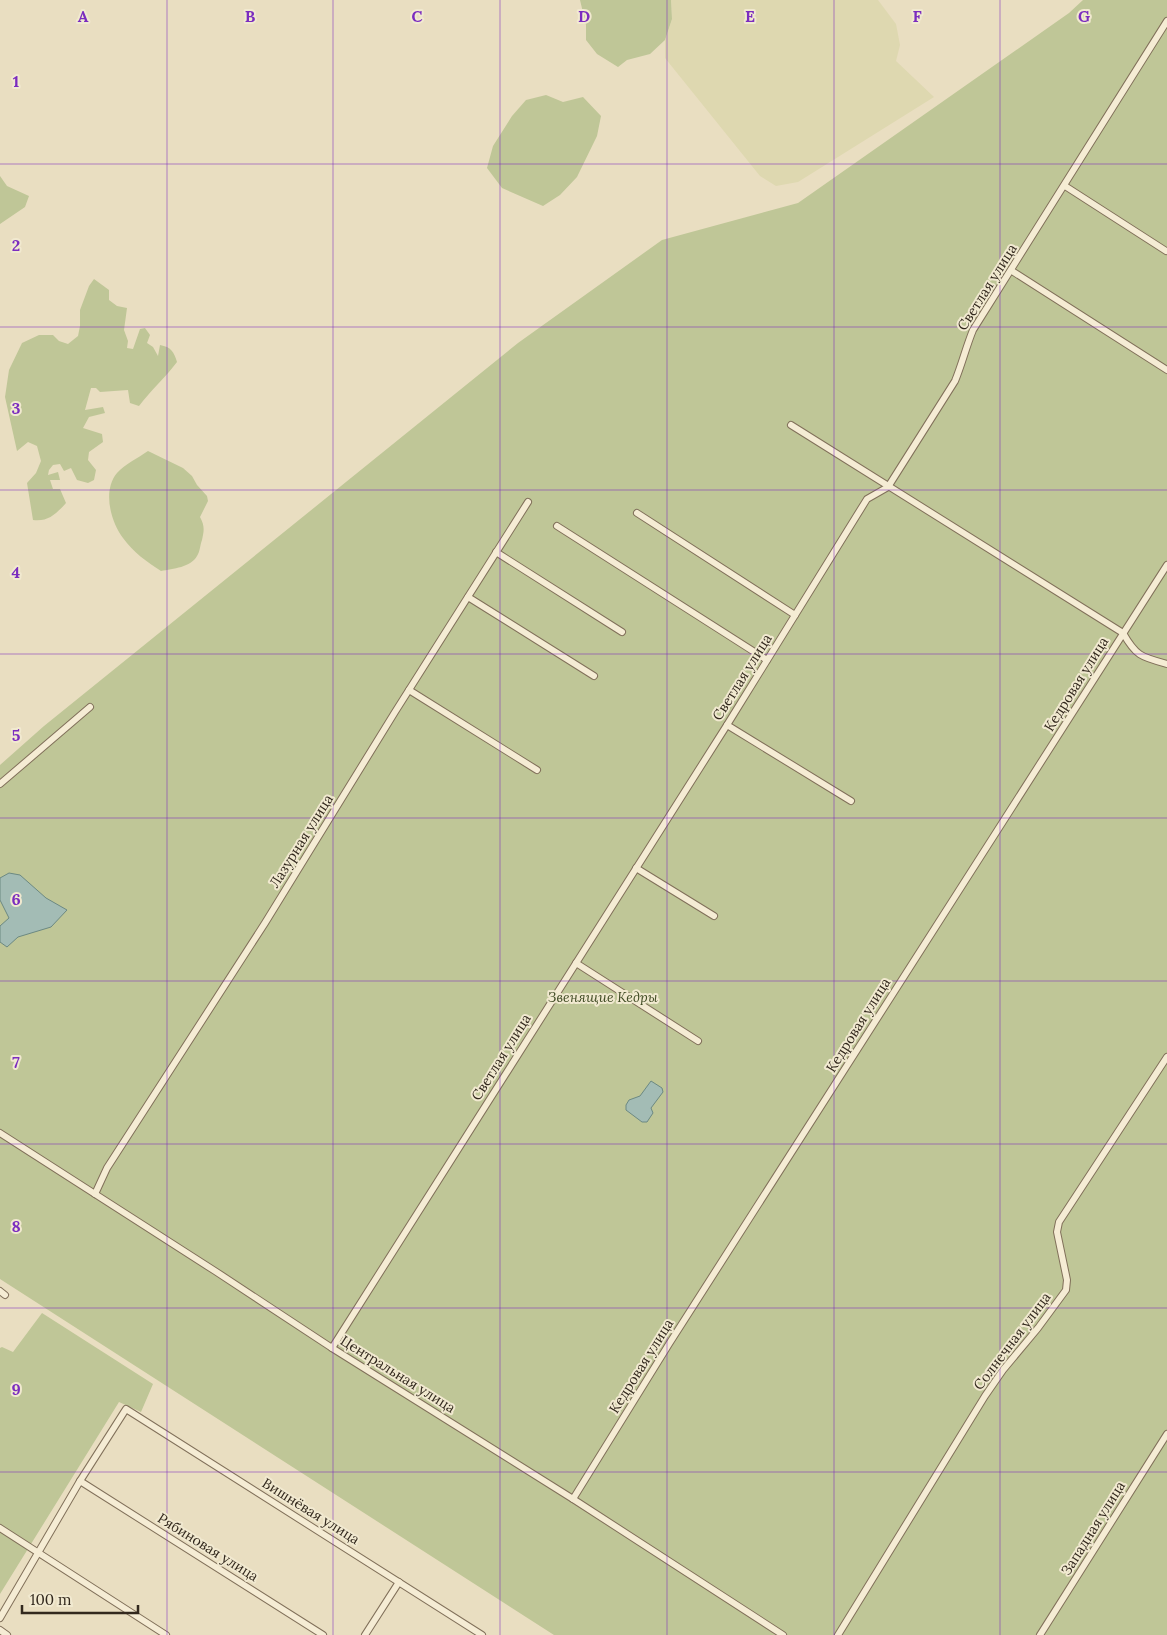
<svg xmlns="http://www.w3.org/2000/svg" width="1167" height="1635" viewBox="0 0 1167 1635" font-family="Lora,serif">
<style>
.farmland{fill:#ded8b0}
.green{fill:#bfc697}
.water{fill:#a3bcb5;stroke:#6c8982}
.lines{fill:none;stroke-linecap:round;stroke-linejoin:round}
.street-casing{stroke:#81705a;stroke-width:8}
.street{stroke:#f5ecd4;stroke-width:6}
.grid{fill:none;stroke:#7b2cbf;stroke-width:1;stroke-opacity:0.55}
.labels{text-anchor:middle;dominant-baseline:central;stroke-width:4;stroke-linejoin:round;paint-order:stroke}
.street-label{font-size:14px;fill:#32281d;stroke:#f1e9d0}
.park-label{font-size:14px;font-style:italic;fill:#424d26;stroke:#f1e9d0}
.grid-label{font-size:16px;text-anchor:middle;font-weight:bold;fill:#7b2cbf;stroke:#f1e9d0;stroke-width:4;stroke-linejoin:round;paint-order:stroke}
</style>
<rect width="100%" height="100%" fill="#e9dec1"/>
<!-- farmland -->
<path class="farmland" d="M671,0H878L896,24L900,45L896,61L934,97L798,182L776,186L760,176L665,58V40L672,19Z"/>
<!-- green -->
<g class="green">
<path d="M580,0H671L672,19L665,40L650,54L627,60L618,67L597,54L586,40V25Z"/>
<path d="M1083,0H1167V1635H554L0,1279V765L44,726L518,343L662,240L798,203L1069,13Z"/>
<path d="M546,95L563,102L583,97L601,116L597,136L577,177L560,195L543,206L502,188L487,168L493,146L512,116L526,100Z"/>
<path d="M0,176L7,186L29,196L25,207L0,224Z"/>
<path d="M94,279L109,290V300L117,306L127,308L124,330L128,341L127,348L133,349L140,329L145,328L150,335L147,343L153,347L158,356L160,345C171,347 174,352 177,362C165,378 151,390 139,406L130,403L128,390L100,392L96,388H91L85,410L103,407L105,413L89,417L83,428L102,434L103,442L89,452L88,460L96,470L94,480L88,483L77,480L71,468L64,471L60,464L53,465L49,470L48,475L58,472L60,480H50L53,489H60L66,503C56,514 48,522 33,520L27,483L36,473L41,461L37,446L28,442L17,451L5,397L9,370L22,343L39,335H53L59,341L68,344L78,336L80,326V310L89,286Z"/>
<path d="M148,451L183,468L192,476L197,485L207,496L208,501L200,517C205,526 204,531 202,540C200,545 200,552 197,556C191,567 173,569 161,571C147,562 133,552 123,538C111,522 102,491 117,473C125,464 138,458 148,451Z"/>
<path d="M42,1313L153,1384L141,1412L119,1402L0,1594V1348L2,1347L13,1352Z"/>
</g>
<!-- water -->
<g class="water">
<path d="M9,873L20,875L46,898L67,910L51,927L18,937L7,947L0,942V926L9,918L0,900V878Z"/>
<path d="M651,1081L662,1088L663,1092L651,1108L653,1113L647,1122H642L626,1110V1105L629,1100L640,1096Z"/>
</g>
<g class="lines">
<!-- street casing -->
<g class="street-casing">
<g id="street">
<path d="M1065,186L1166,251"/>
<path d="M1012,271L1167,370"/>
<path d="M791,425L1123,633C1136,656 1141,657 1167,664"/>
<path d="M637,513L795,615"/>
<path d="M557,526L767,660"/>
<path d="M496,552L622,632"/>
<path d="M468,597L594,676"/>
<path d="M409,690L537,770"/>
<path d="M727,725L851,801"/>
<path d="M0,784L90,707"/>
<path d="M636,868L714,916"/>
<path d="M576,963L698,1041"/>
<path d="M0,1133L215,1271L332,1348L573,1499L783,1635"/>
<path d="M95,1194L107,1168L265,923L395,712L528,502"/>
<path d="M0,1291L5,1295"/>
<path d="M332,1348L727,725L867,499L888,487L955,381C962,364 966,347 973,330L1167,21"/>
<path d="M80,1481L323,1635"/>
<path d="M573,1499L669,1344L1167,565"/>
<path d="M0,1528L166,1635"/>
<path d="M0,1618L80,1481L126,1409L482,1635"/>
<path d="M0,1630L7,1635"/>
<path d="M365,1635L399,1582"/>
<path d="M838,1635L985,1396L1003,1370L1038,1328L1066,1290L1067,1280L1057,1232L1059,1222L1167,1057"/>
<path d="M1040,1635L1167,1434"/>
</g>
</g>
<!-- street -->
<use href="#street" class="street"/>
</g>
<!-- grid -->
<path class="grid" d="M167,0V1635M333,0V1635M500,0V1635M667,0V1635M834,0V1635M1000,0V1635M0,164H1167M0,327H1167M0,490H1167M0,654H1167M0,818H1167M0,981H1167M0,1144H1167M0,1308H1167M0,1472H1167"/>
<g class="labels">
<!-- street labels -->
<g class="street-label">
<text transform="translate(987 287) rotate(-58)">Светлая улица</text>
<text transform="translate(742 677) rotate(-58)">Светлая улица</text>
<text transform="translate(1076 684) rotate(-58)">Кедровая улица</text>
<text transform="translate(301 841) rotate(-58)">Лазурная улица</text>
<text transform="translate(858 1025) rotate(-58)">Кедровая улица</text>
<text transform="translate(501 1057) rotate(-58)">Светлая улица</text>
<text transform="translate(1012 1341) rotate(-53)">Солнечная улица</text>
<text transform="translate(641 1366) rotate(-58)">Кедровая улица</text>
<text transform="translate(398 1374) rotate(32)">Центральная улица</text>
<text transform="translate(311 1511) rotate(32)">Вишнёвая улица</text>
<text transform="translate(1093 1528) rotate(-58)">Западная улица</text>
<text transform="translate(208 1547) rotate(32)">Рябиновая улица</text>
</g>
<!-- park labels -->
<g class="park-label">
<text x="603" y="997">Звенящие Кедры</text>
</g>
</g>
<g class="grid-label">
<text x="83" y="22">A</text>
<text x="250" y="22">B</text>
<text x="417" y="22">C</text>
<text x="584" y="22">D</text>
<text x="750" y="22">E</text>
<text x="917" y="22">F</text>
<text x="1084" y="22">G</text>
<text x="16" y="87">1</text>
<text x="16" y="251">2</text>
<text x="16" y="414">3</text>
<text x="16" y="578">4</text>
<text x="16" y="741">5</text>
<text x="16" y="905">6</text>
<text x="16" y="1068">7</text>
<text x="16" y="1232">8</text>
<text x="16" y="1395">9</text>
</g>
<!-- scale -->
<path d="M22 1605v8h116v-8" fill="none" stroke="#32281d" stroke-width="2.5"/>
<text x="30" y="1605" font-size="15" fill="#32281d" stroke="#f1e9d0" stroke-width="4" paint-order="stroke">100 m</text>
</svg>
